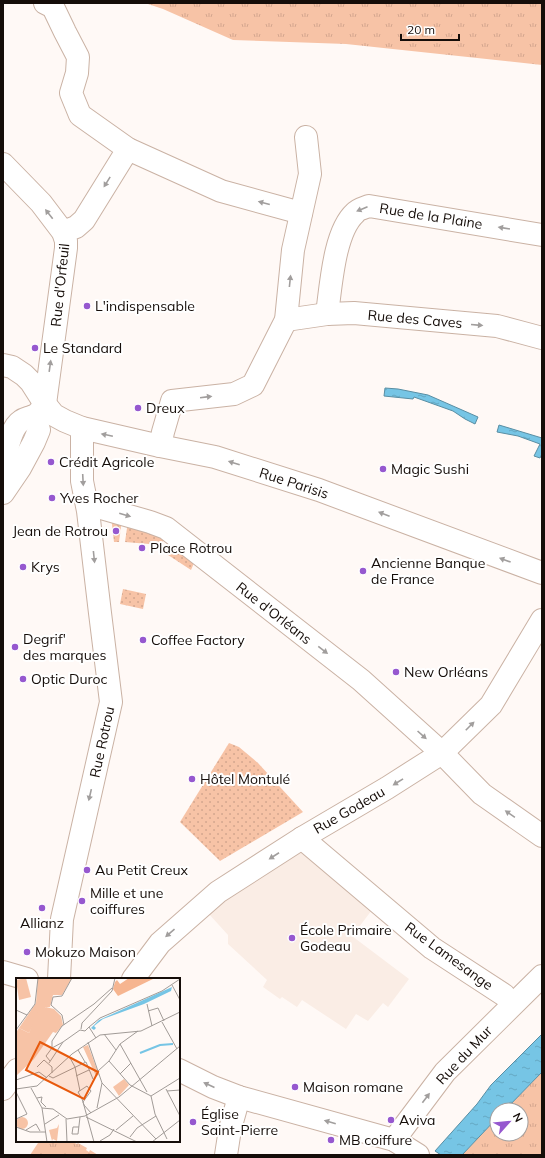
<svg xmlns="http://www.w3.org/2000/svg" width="545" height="1158" viewBox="0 0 545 1158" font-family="Mulish,sans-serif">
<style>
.built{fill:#faede5}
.grass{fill:url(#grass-dots)}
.park{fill:url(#park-tufts)}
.water{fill:url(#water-ripples);stroke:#598ea3}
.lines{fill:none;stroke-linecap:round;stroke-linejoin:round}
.minor-casing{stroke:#cab2a4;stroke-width:24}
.major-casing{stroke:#cab2a4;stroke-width:24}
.minor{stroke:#fff;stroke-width:22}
.major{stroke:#fff;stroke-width:22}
.oneway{fill:#a19e9d}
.poi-dot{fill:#9658cf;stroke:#fff;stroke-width:1.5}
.labels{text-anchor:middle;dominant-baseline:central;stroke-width:4;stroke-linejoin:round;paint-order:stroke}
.street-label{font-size:14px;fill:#150d09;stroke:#fff}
.poi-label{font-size:14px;fill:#150d09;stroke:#fff;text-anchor:start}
.inset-river{fill:none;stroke:#76c5e5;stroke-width:2}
.inset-road{fill:none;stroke:#a19b97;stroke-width:1}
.view{fill:#e8590c;fill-opacity:0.15;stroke:#e8590c;stroke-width:2}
.inset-edge{fill:none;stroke:#150d09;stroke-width:2}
</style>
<defs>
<pattern id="grass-dots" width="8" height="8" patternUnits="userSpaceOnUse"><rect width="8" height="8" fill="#f7c3a6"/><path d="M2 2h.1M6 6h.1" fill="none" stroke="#d3a68e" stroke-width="1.8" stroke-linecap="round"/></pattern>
<pattern id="park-tufts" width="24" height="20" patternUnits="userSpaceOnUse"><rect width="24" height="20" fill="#f7c3a6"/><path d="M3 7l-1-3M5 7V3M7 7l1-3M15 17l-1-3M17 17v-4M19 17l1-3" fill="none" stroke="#d3a68e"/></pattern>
<pattern id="water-ripples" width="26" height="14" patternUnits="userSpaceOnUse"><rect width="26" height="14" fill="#76c5e5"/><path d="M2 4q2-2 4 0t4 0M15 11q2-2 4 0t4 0" fill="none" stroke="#65a8c3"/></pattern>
</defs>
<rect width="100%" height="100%" fill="#fff9f6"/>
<!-- built -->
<path class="built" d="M303,848L372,910L352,936L409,979L388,1007L383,1003L368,1021L356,1014L346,1029L302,1000L297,1007L282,997L280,999L263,987L267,980L228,944V935L208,913L239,890Z"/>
<!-- grass -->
<g class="grass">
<path d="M111,516L122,519L119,542H114Z"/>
<path d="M130,520L164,534L162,551L149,544L125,542L127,528Z"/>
<path d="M168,537L194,563L191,570L165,553Z"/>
<path d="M123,589L146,594L143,609L120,604Z"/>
<path d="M229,743L239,747L258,763L303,812L220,861L180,822Z"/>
</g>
<!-- park -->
<g class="park">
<path d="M145,3H542V65L346,44L233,40L163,9Z"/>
<path d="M542,1072V1155H462L497,1118V1134H521V1110H505Z"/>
<path d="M36,1141H75V1143L77,1144L78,1143L87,1148L86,1150L89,1152L90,1150L98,1155H30L38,1143Z"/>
</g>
<!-- water -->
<g class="water">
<path d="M385,388L398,389L428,395L478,417L475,424L465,419L453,411L414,397L413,399L384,396Z"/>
<path d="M499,425L542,438V454L540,458L534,456L540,444L518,436L497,432Z"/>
<path d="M542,1034V1072L505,1110H497V1118L462,1155H441L435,1151L477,1104L491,1085Z"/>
</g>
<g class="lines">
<!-- minor casing -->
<g class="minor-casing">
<g id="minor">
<path d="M45,3L53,7L65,32L78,57L77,73L71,93L80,115L128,149L221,191L301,213"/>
<path d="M63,232L76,227L84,220L128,149"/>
<path d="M327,314C331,286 334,232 355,213C358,209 364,208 369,206L542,235"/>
<path d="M286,320L327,314L354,313L497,326L542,338"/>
<path d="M160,446L163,432L172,401L234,394L253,385L286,320L293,250L310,174L306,137"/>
<path d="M3,467C6,454 10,428 21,421C25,418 29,418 33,416C38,415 41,409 44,406"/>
<path d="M3,493L20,468L34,442L39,430L35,416"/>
<path d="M87,504L150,522L166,528L361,680L442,753L482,794L542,836"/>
<path d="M302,838L432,948L504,995"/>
<path d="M3,972L27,979"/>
<path d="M59,979L62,919L111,702L100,613L88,511L82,481V428"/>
<path d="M133,979L160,943L218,892L302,838L387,788L442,753L491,705L542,620"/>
<path d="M179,1070L213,1087L239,1097L394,1140L418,1155"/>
<path d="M3,1089L17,1070"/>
<path d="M394,1140L445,1072L542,976"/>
<path d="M226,1155L230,1129L239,1097"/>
</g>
</g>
<!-- major casing -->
<g class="major-casing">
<g id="major">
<path d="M3,164L41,203L63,232L66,241V248L45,404"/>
<path d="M3,365L12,367L24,375L31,382L45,404L54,415L65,421L82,428L160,446L215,457L319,490L542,573"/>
</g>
</g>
<!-- minor -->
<use href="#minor" class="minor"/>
<!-- major -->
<use href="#major" class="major"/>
</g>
<!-- one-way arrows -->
<defs><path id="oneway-solid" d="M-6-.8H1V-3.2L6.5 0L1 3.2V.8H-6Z"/></defs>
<g class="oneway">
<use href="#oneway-solid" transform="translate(107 182) rotate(122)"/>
<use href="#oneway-solid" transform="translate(264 203) rotate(-165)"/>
<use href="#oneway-solid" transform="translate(362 209) rotate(157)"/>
<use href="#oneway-solid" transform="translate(49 214) rotate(-128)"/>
<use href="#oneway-solid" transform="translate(504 228) rotate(-171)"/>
<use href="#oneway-solid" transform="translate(290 281) rotate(-84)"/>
<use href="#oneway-solid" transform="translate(477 325) rotate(5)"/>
<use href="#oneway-solid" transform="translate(50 366) rotate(-82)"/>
<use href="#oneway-solid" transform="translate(206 397) rotate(-7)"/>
<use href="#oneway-solid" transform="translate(107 435) rotate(-168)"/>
<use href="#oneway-solid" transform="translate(234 463) rotate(-162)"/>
<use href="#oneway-solid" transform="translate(83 480) rotate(87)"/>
<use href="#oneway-solid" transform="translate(384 514) rotate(-159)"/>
<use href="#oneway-solid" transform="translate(125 515) rotate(16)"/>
<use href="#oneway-solid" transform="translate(94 557) rotate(84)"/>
<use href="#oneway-solid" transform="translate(505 560) rotate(-160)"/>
<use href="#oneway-solid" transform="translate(323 650) rotate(38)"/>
<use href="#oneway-solid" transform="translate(470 726) rotate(-45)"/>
<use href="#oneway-solid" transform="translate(422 735) rotate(42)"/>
<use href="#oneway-solid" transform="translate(398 782) rotate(148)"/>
<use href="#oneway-solid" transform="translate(90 795) rotate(103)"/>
<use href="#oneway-solid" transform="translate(510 814) rotate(-145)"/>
<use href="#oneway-solid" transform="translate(274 856) rotate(147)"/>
<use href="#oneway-solid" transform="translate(170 933) rotate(139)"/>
<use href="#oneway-solid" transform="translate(209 1085) rotate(-156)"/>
<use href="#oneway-solid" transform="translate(426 1098) rotate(-53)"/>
<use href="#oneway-solid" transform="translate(330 1122) rotate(-164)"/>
</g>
<!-- markers -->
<g class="poi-dot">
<circle cx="87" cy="306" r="4"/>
<circle cx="35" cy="348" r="4"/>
<circle cx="138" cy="408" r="4"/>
<circle cx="51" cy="462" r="4"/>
<circle cx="383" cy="469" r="4"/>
<circle cx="52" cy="498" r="4"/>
<circle cx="116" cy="531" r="4"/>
<circle cx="142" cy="548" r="4"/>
<circle cx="23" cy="567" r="4"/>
<circle cx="363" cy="571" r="4"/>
<circle cx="143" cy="640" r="4"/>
<circle cx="15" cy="647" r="4"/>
<circle cx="396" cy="672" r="4"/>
<circle cx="23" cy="679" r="4"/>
<circle cx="192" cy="779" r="4"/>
<circle cx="87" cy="870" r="4"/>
<circle cx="82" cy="901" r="4"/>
<circle cx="42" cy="908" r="4"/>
<circle cx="292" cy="938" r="4"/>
<circle cx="27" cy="952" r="4"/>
<circle cx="295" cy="1087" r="4"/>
<circle cx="391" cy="1120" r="4"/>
<circle cx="193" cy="1122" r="4"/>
<circle cx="331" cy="1140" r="4"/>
</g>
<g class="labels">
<!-- street labels -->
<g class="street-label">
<text transform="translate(431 216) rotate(9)">Rue de la Plaine</text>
<text transform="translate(60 285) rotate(-84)">Rue d'Orfeuil</text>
<text transform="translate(415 319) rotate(5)">Rue des Caves</text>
<text transform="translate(294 483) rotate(18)">Rue Parisis</text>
<text transform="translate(274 613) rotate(38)">Rue d'Orléans</text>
<text transform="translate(102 742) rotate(-78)">Rue Rotrou</text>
<text transform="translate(349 810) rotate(-30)">Rue Godeau</text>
<text transform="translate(449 956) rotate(36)">Rue Lamesange</text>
<text transform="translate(464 1055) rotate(-47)">Rue du Mur</text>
</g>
<!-- poi labels -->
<g class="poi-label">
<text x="95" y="306">L'indispensable</text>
<text x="43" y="348">Le Standard</text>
<text x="146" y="408">Dreux</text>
<text x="59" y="462">Crédit Agricole</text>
<text x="391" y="469">Magic Sushi</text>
<text x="60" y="498">Yves Rocher</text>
<text x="108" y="531" text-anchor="end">Jean de Rotrou</text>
<text x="150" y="548">Place Rotrou</text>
<text x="371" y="563">Ancienne Banque<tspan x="371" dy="16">de France</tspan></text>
<text x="31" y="567">Krys</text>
<text x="23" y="639">Degrif'<tspan x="23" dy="16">des marques</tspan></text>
<text x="151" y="640">Coffee Factory</text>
<text x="404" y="672">New Orléans</text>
<text x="31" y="679">Optic Duroc</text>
<text x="200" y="779">Hôtel Montulé</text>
<text x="95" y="870">Au Petit Creux</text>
<text x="90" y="893">Mille et une<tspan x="90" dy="16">coiffures</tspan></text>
<text x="42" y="923" text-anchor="middle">Allianz</text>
<text x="300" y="930">École Primaire<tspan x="300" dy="16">Godeau</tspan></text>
<text x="35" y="952">Mokuzo Maison</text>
<text x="303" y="1087">Maison romane</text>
<text x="201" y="1114">Église<tspan x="201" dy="16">Saint-Pierre</tspan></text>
<text x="399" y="1120">Aviva</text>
<text x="339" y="1140">MB coiffure</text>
</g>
</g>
<!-- overview -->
<g transform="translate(16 978)">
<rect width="164" height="164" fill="#fff9f6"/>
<path d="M43,146L41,163L37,161L36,163L33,152L41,150Z" fill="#f7c3a6"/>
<path d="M113,0H139L102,18L97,11L99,4L101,2L104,6Z" fill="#f6b590"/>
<path d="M22,0H56L46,17H37L34,29H30L24,35L13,55L3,50L20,25Z" fill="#f7c3a6"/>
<path d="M30,29L38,31L45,38L47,47L40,55L37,54L18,81L0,98L1,53L3,50L13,55L22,34ZM72,67L83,97L80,98L67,69ZM108,101L113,107L103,118L97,109ZM0 145a6 6 0 1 1 12 0a6 6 0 1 1-12 0Z" fill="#f7c3a6"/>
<path d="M10,0L15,19L3,22L0,2Z" fill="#f7c3a6"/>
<path d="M156,9L155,13L128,26L87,41L78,48L80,50L78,52L75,50L83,42Z" fill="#76c5e5"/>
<path class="inset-river" d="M124,75L144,67L157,66"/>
<path class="inset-road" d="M156,7L164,22M131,26L136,48M0,32L11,37M132,33L142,30L148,43M146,44L161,71M48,47L46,37L35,27L37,19L46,18L56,0M65,51L66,45L96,13L99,0M0,52L19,26L22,0M88,56L100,72M80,60L73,49L84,40L146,13L164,1M72,64L86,105L81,130M104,66L131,114M36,70V63L46,48L78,26L96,10M62,72L69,84M53,78L59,89L64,113M34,83L30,78L36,70L47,64M93,83L114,107L135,118M33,85L47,64L64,52L69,53L73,49M21,89L28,82L36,89V95M82,93L93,83L104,66L122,53M104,96L115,85M33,98L37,100L70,84L77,101M60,98L73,92M0,102L23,94L31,100M86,105L140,161M15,110L26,130L31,164M0,111L21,108L56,76L84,57L125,53L164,34M150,111L164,138M151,113L164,112M0,114L11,136L0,141M135,118L139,136L151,161M135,118L164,100M21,120L26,119L25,124L30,129M67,124L75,113L71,108L62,114L66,121L68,127L75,135M67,124L78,164M26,130L37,131L51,141L69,138L103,119L164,68M70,139L121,164M50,141L51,164M29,146L43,137M0,149L14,154H30M63,149H57L56,156H62L64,139M10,152L20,146L24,153M100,152L117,138M114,159L121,150L140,138M84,163L94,157L98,151M136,164L164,142"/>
<path class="view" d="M24,64L82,94L68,121L10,92Z"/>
<rect width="164" height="164" class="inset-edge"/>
</g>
<!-- border -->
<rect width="545" height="1158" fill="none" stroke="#150d09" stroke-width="8"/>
<!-- north arrow -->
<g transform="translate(509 1122) rotate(63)"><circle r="19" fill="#ffffff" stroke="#a19e9d"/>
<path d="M0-3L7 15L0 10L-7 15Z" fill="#9658cf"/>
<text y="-6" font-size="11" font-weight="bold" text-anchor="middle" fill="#150d09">N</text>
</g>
<!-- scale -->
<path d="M401 34v6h58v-6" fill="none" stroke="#150d09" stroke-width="2"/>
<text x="407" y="34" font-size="12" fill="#150d09" stroke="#ffffff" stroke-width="3" paint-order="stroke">20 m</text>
</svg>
